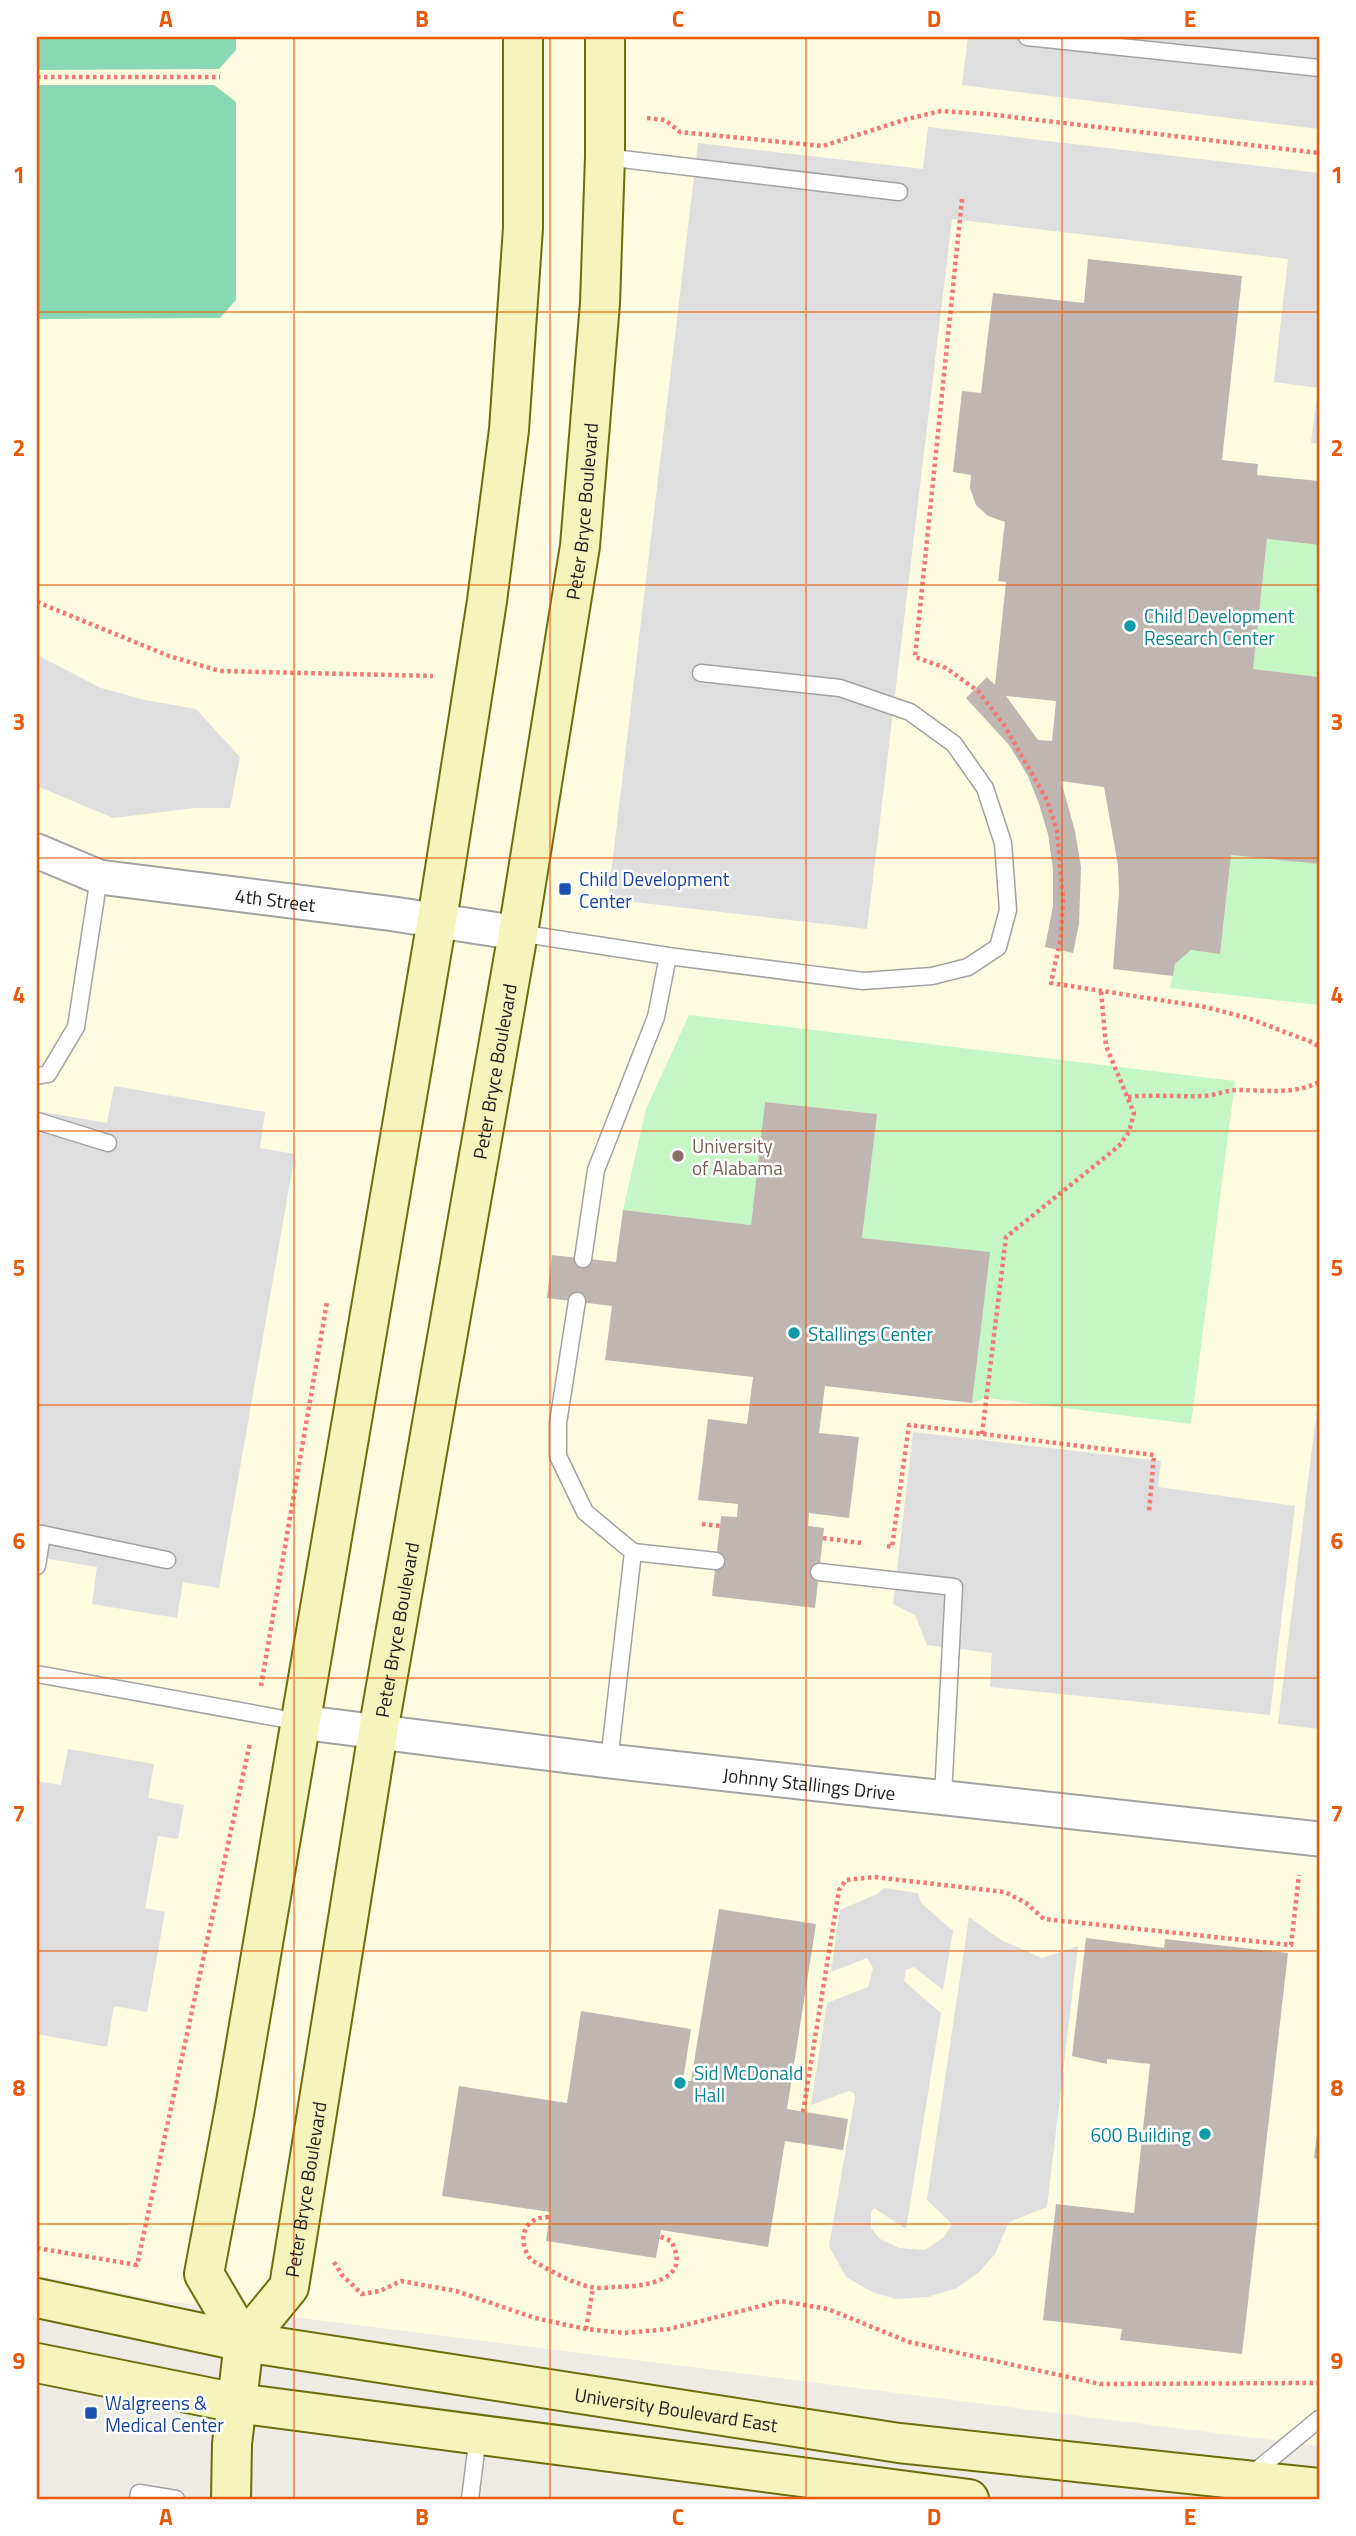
<svg xmlns="http://www.w3.org/2000/svg" width="1356" height="2536" viewBox="0 0 1356 2536" font-family="'Titillium Web',sans-serif">
<style>
.education{fill:#fdfbe0}
.park{fill:#c5f6c5}
.pitch{fill:#88d9b3}
.parking{fill:#dedede}
.building{fill:#bfb6b2;fill-rule:evenodd}
.lines{fill:none;stroke-linecap:round;stroke-linejoin:round}
.lane-casing{stroke:#a2a2a2;stroke-width:19}
.street-casing{stroke:#a2a2a2;stroke-width:37}
.secondary-casing{stroke:#6b6e0c;stroke-width:42}
.path{stroke:#f17874;stroke-width:4.5;stroke-dasharray:3.5 3.5;stroke-linecap:butt}
.lane{stroke:#fff;stroke-width:16}
.street{stroke:#fff;stroke-width:33}
.secondary{stroke:#f5f4bc;stroke-width:38}
.grid{fill:none;stroke:#e8590c;stroke-width:2;stroke-opacity:0.55}
.culture-dot{fill:#0f9aa8;stroke:#fff;stroke-width:2.5}
.transit-dot{fill:#1a4fb4;stroke:#fff;stroke-width:2.5}
.education-dot{fill:#8d6e63;stroke:#fff;stroke-width:2.5}
.labels{text-anchor:middle;dominant-baseline:central;stroke-width:5;stroke-linejoin:round;paint-order:stroke}
.street-label{font-size:19px;fill:#1e1e1e;stroke:#fff}
.culture-label{font-size:19px;fill:#0d838f;stroke:#fff;text-anchor:start}
.transit-label{font-size:19px;fill:#164399;stroke:#fff;text-anchor:start}
.education-label{font-size:19px;fill:#785e54;stroke:#fff;text-anchor:start}
.neatline{fill:none;stroke:#e8590c;stroke-width:2.5}
.grid-label{font-size:23px;text-anchor:middle;font-weight:bold;fill:#e8590c}
</style>
<rect width="100%" height="100%" fill="#eeebe5"/>
<!-- education -->
<path class="education" d="M37,37H1319V2446L150,2299L37,2275Z"/>
<!-- park -->
<g class="park">
<path d="M1267,539L1319,545V677L1253,669Z"/>
<path d="M1231,855L1319,864V1005L1170,988L1175,964L1191,950L1220,953Z"/>
<path d="M689,1015L1235,1081L1191,1424L986,1398L972,1403L989,1253L862,1238L876,1114L765,1102L751,1225L623,1210L646,1109Z"/>
</g>
<!-- pitch -->
<g class="pitch">
<path d="M37,37H236V50L219,69L37,70Z"/>
<path d="M37,85H214L236,102V300L220,318L37,319Z"/>
</g>
<!-- parking -->
<g class="parking">
<path d="M968,37H1319V129L962,85Z"/>
<path d="M928,127L1319,173V444L1311,443L1318,388L1274,382L1288,259L952,219L867,929L608,899L698,143L923,169Z"/>
<path d="M37,655L101,688L145,700L196,709L240,757L230,808H195L113,818L37,786Z"/>
<path d="M114,1086L265,1112L260,1148L295,1154L219,1588L183,1582L177,1618L92,1604L97,1567L37,1557V1111L107,1123Z"/>
<path d="M1319,1392V1729L1278,1724Z"/>
<path d="M913,1432L1161,1461L1158,1487L1295,1506L1270,1715L990,1687L992,1653L927,1645L915,1615L893,1604Z"/>
<path d="M68,1749L154,1764L148,1798L184,1805L178,1839L158,1836L145,1908L165,1912L147,2012L114,2006L107,2047L37,2034V1781L61,1785Z"/>
<path d="M884,1888L918,1893L921,1903L953,1931L943,1990L914,1967L906,1970L904,1981L941,2013L906,2229L874,2208L871,2212V2228L880,2239L899,2248L925,2250L944,2237L952,2224L927,2200L969,1917L1001,1940L1042,1958L1078,1946L1047,2207L1009,2222L995,2254L979,2272L957,2288L928,2297L897,2299L874,2293L846,2277L829,2246L855,2097L854,2093L849,2091L811,2105L827,2003L868,1987L873,1968L867,1958L831,1972L840,1910L877,1894Z"/>
</g>
<!-- building -->
<g class="building">
<path d="M1088,259L1242,276L1222,460L1258,464L1257,475L1319,481V545L1267,539L1253,669L1319,677V864L1231,855L1220,954L1191,950L1175,964L1173,976L1113,969L1119,893L1118,865L1104,787L1061,781L1075,831L1081,867L1079,924L1073,953L1045,947L1053,906V869L1048,834L1039,804L1028,776L1009,745L966,698L987,677L995,685L1006,582L998,581L1005,522L988,516L976,505L970,488L971,475L953,472L962,391L981,393L993,293L1084,303ZM1006,696L1056,701L1052,741L1038,740Z"/>
<path d="M765,1102L877,1114L862,1238L990,1252L972,1403L825,1386L819,1433L859,1437L849,1518L809,1513L808,1526L824,1528L815,1608L712,1596L721,1516L737,1517L738,1504L698,1500L708,1419L747,1424L753,1377L605,1360L612,1306L547,1298L552,1255L616,1262L623,1210L751,1225Z"/>
<path d="M719,1909L816,1924L787,2109L848,2119L843,2150L785,2141L768,2247L661,2230L656,2258L546,2241L550,2212L442,2196L459,2086L567,2103L581,2011L691,2029L683,2081H691Z"/>
<path d="M1086,1938L1164,1948L1165,1939L1288,1953L1242,2354L1120,2340L1122,2329L1043,2320L1056,2204L1134,2213L1150,2064L1107,2059V2064L1072,2056Z"/>
<path d="M1318,2127H1319V2159L1314,2158Z"/>
</g>
<g class="lines">
<!-- lane casing -->
<g class="lane-casing">
<g id="lane">
<path d="M1027,37L1319,68"/>
<path d="M605,157L899,192"/>
<path d="M518,933L668,956L863,981L932,976L968,967L998,947L1008,910L1003,843L985,788L954,744L910,712L840,688L701,673"/>
<path d="M37,1076L48,1074L76,1027L99,877"/>
<path d="M37,1121L108,1143"/>
<path d="M583,1259L596,1170L656,1017L668,956"/>
<path d="M577,1301L558,1423V1456L585,1512L633,1552L609,1761"/>
<path d="M37,1533L167,1560"/>
<path d="M633,1552L716,1561"/>
<path d="M37,1566L42,1534"/>
<path d="M819,1572L954,1587L943,1796"/>
<path d="M37,1674L300,1722"/>
<path d="M1251,2475L1319,2419"/>
<path d="M138,2499L139,2493L176,2499"/>
<path d="M470,2499L478,2436"/>
</g>
</g>
<!-- street casing -->
<g class="street-casing">
<g id="street">
<path id="s1" d="M37,851L99,877L394,914L518,933"/>
<path id="s2" d="M300,1722L609,1761L1319,1839"/>
</g>
</g>
<!-- secondary casing -->
<g class="secondary-casing">
<g id="secondary">
<path id="s3" d="M37,2298L244,2342L899,2443L1319,2488"/>
<path id="s4" d="M244,2342L289,2287L378,1732L518,933L580,546L600,303L605,157V37"/>
<path d="M244,2342L204,2274L235,2108L437,920L487,601L509,430L523,228V37"/>
<path d="M37,2363L237,2403L969,2499"/>
<path d="M231,2499L232,2444L244,2342"/>
</g>
</g>
<!-- path -->
<g class="path">
<path d="M37,77H220"/>
<path d="M647,118L665,120L680,132L823,146L907,119L941,111L987,114L1319,153"/>
<path d="M962,199L915,657L946,668L978,691L1004,725L1047,800L1057,831L1063,899L1061,937L1051,983L1205,1007L1248,1018L1314,1043L1319,1047"/>
<path d="M37,602L169,656L220,671L433,676"/>
<path d="M1128,1097C1155,1094 1179,1097 1205,1096C1216,1095 1227,1090 1238,1090C1265,1090 1294,1095 1319,1082"/>
<path d="M982,1434L1006,1237L1119,1146L1129,1132L1134,1113L1106,1046L1101,991"/>
<path d="M702,1524L720,1526"/>
<path d="M823,1538L861,1543"/>
<path d="M887,1546L892,1547L909,1425L1154,1455L1149,1512"/>
<path d="M261,1686L327,1302"/>
<path d="M803,2112L839,1890L846,1880L874,1877L1005,1892L1026,1903L1044,1919L1291,1945L1299,1875"/>
<path d="M549,2217C522,2217 517,2241 531,2260C550,2270 569,2282 590,2287C599,2289 609,2287 617,2287C646,2286 693,2281 671,2241L659,2236"/>
<path d="M37,2248L137,2265L250,1743"/>
<path d="M334,2262L342,2275L362,2294L380,2291L401,2281L456,2291L535,2318L586,2329L624,2333L669,2329L781,2301L828,2309L909,2342L1100,2384L1319,2383"/>
<path d="M586,2329L593,2288"/>
</g>
<!-- lane -->
<use href="#lane" class="lane"/>
<!-- street -->
<use href="#street" class="street"/>
<!-- secondary -->
<use href="#secondary" class="secondary"/>
</g>
<!-- grid -->
<path class="grid" d="M294,37V2499M550,37V2499M806,37V2499M1062,37V2499M37,312H1319M37,585H1319M37,858H1319M37,1131H1319M37,1405H1319M37,1678H1319M37,1951H1319M37,2224H1319"/>
<!-- markers -->
<g class="culture-dot">
<circle cx="1130" cy="626" r="7"/>
<circle cx="794" cy="1333" r="7"/>
<circle cx="680" cy="2083" r="7"/>
<circle cx="1205" cy="2134" r="7"/>
</g>
<g class="transit-dot">
<rect x="558" y="882" width="14" height="14" rx="3.5"/>
<rect x="84" y="2406" width="14" height="14" rx="3.5"/>
</g>
<circle class="education-dot" cx="678" cy="1156" r="7"/>
<g class="labels">
<!-- street labels -->
<g class="street-label">
<text stroke="none"><textPath href="#s4" startOffset="1871">Peter Bryce Boulevard</textPath></text>
<text stroke="none"><textPath href="#s1" startOffset="245">4th Street</textPath></text>
<text stroke="none"><textPath href="#s4" startOffset="1304">Peter Bryce Boulevard</textPath></text>
<text stroke="none"><textPath href="#s4" startOffset="737">Peter Bryce Boulevard</textPath></text>
<text stroke="none"><textPath href="#s2" startOffset="513">Johnny Stallings Drive</textPath></text>
<text stroke="none"><textPath href="#s4" startOffset="170">Peter Bryce Boulevard</textPath></text>
<text stroke="none"><textPath href="#s3" startOffset="649">University Boulevard East</textPath></text>
</g>
<!-- culture labels -->
<g class="culture-label">
<text x="1144" y="615">Child Development<tspan x="1144" dy="22">Research Center</tspan></text>
<text x="808" y="1333">Stallings Center</text>
<text x="694" y="2072">Sid McDonald<tspan x="694" dy="22">Hall</tspan></text>
<text x="1191" y="2134" text-anchor="end">600 Building</text>
</g>
<!-- transit labels -->
<g class="transit-label">
<text x="579" y="878">Child Development<tspan x="579" dy="22">Center</tspan></text>
<text x="105" y="2402">Walgreens &amp;<tspan x="105" dy="22">Medical Center</tspan></text>
</g>
<!-- education labels -->
<g class="education-label">
<text x="692" y="1145">University<tspan x="692" dy="22">of Alabama</tspan></text>
</g>
</g>
<!-- border -->
<rect width="1356" height="2536" fill="none" stroke="#ffffff" stroke-width="77"/>
<rect x="38" y="38" width="1280" height="2460" class="neatline"/>
<g class="grid-label">
<text x="166" y="27">A</text>
<text x="422" y="27">B</text>
<text x="678" y="27">C</text>
<text x="934" y="27">D</text>
<text x="1190" y="27">E</text>
<text x="19" y="183">1</text>
<text x="1337" y="183">1</text>
<text x="19" y="456">2</text>
<text x="1337" y="456">2</text>
<text x="19" y="730">3</text>
<text x="1337" y="730">3</text>
<text x="19" y="1003">4</text>
<text x="1337" y="1003">4</text>
<text x="19" y="1276">5</text>
<text x="1337" y="1276">5</text>
<text x="19" y="1549">6</text>
<text x="1337" y="1549">6</text>
<text x="19" y="1822">7</text>
<text x="1337" y="1822">7</text>
<text x="19" y="2096">8</text>
<text x="1337" y="2096">8</text>
<text x="19" y="2369">9</text>
<text x="1337" y="2369">9</text>
<text x="166" y="2525">A</text>
<text x="422" y="2525">B</text>
<text x="678" y="2525">C</text>
<text x="934" y="2525">D</text>
<text x="1190" y="2525">E</text>
</g>
</svg>
